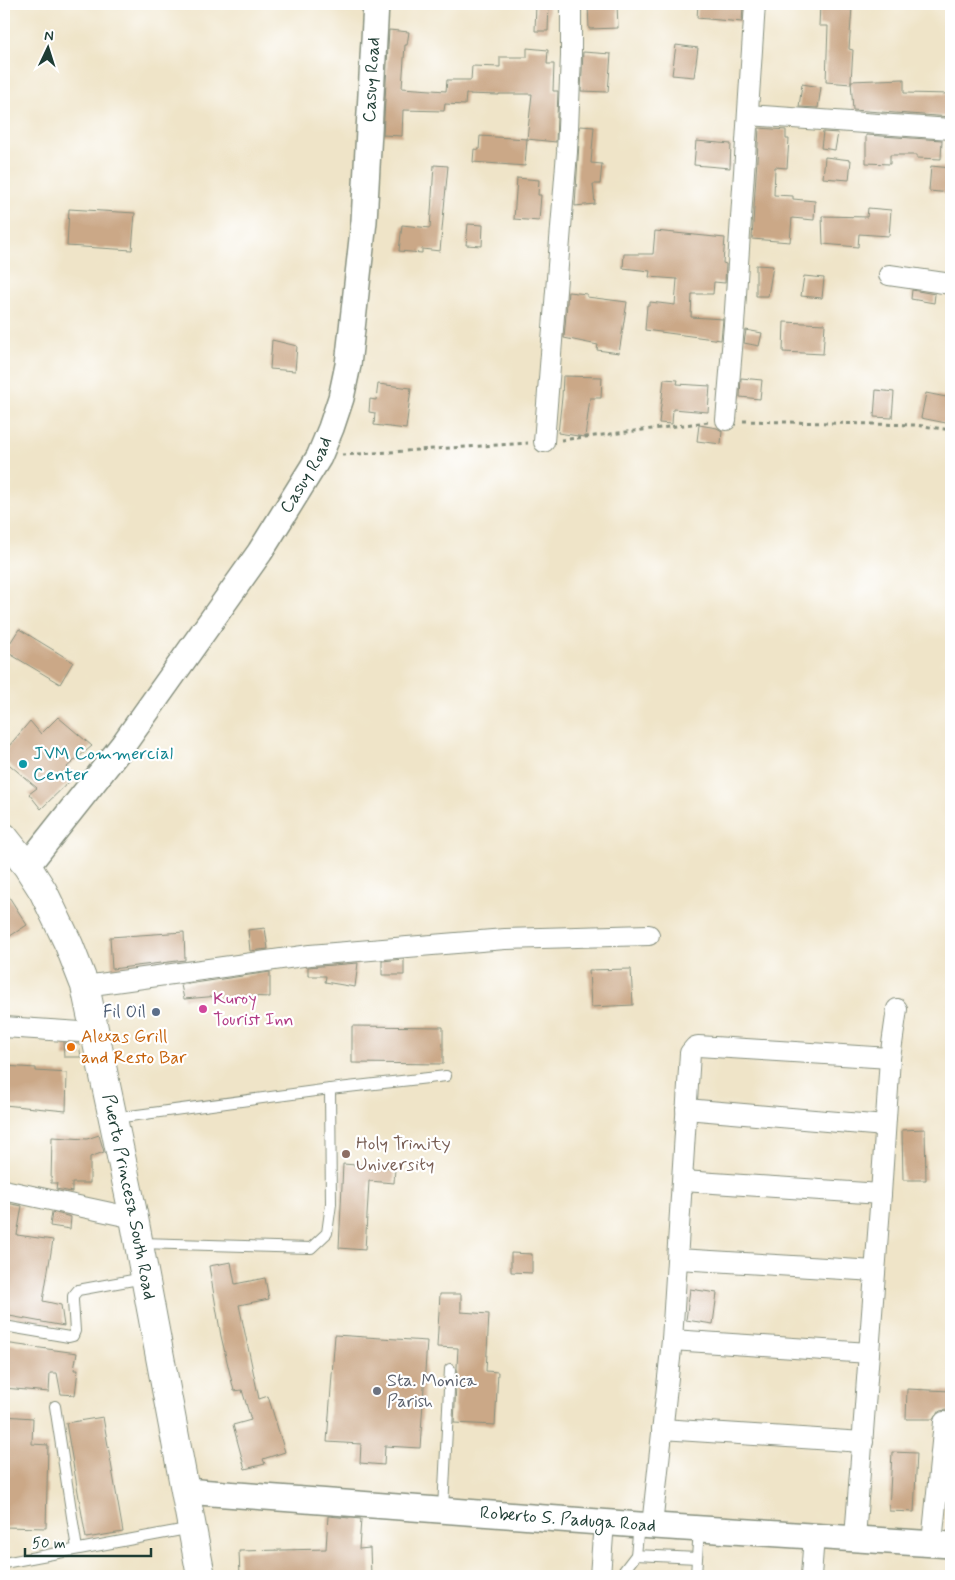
<svg xmlns="http://www.w3.org/2000/svg" width="955" height="1580" viewBox="0 0 955 1580" font-family="Mynerve,sans-serif">
<style>
.building{fill:#cba887}
.lines{fill:none;stroke-linecap:round;stroke-linejoin:round}
.service-casing{stroke:#87907e;stroke-width:12}
.minor-casing{stroke:#87907e;stroke-width:22}
.tertiary-casing{stroke:#87907e;stroke-width:28}
.primary-casing{stroke:#87907e;stroke-width:30}
.path{stroke:#87907e;stroke-width:3;stroke-dasharray:4 4;stroke-linecap:butt}
.service{stroke:#fff;stroke-width:10}
.minor{stroke:#fff;stroke-width:20}
.tertiary{stroke:#fff;stroke-width:25}
.primary{stroke:#fff;stroke-width:28}
.culture-dot{fill:#0f9aa8;stroke:#fff;stroke-width:2}
.hotel-dot{fill:#d1479c;stroke:#fff;stroke-width:2}
.service-dot{fill:#5c6f8a;stroke:#fff;stroke-width:2}
.food-dot{fill:#e8710a;stroke:#fff;stroke-width:2}
.education-dot{fill:#8d6e63;stroke:#fff;stroke-width:2}
.worship-dot{fill:#6b7280;stroke:#fff;stroke-width:2}
.labels{text-anchor:middle;dominant-baseline:central;stroke-width:4.5;stroke-linejoin:round;paint-order:stroke}
.street-label{font-size:18px;fill:#1f3d34;stroke:#fff}
.culture-label{font-size:18px;fill:#0d838f;stroke:#fff;text-anchor:start}
.hotel-label{font-size:18px;fill:#b23c85;stroke:#fff;text-anchor:start}
.service-label{font-size:18px;fill:#4e5e75;stroke:#fff;text-anchor:end}
.food-label{font-size:18px;fill:#c56008;stroke:#fff;text-anchor:start}
.education-label{font-size:18px;fill:#785e54;stroke:#fff;text-anchor:start}
.worship-label{font-size:18px;fill:#5b616d;stroke:#fff;text-anchor:start}
</style>
<rect width="100%" height="100%" fill="#fff"/>
<filter id="ink" filterUnits="userSpaceOnUse"><feTurbulence type="fractalNoise" baseFrequency=".02" numOctaves="2"/><feDisplacementMap in="SourceGraphic" scale="10" xChannelSelector="R" yChannelSelector="G"/><feConvolveMatrix kernelMatrix="1 2 1 2 8 2 1 2 1" color-interpolation-filters="sRGB"/></filter>
<filter id="wash" filterUnits="userSpaceOnUse"><feTurbulence type="fractalNoise" baseFrequency=".0096" numOctaves="4" result="noise"/><feDisplacementMap in="SourceGraphic" scale="20" xChannelSelector="R" yChannelSelector="G"/><feGaussianBlur stdDeviation="1.12" result="paint"/><feColorMatrix in="noise" values="0 0 0 0 0 0 0 0 0 0 0 0 0 0 0 0 0 1.4 0 .05"/><feComposite in="paint" operator="in"/></filter>
<g filter="url(#wash)">
<rect width="100%" height="100%" fill="#efe4c8"/>
<g id="blocks">
<!-- building -->
<g class="building">
<path d="M536,4H549L548,31H535Z"/>
<path d="M588,4H617L618,28L589,29Z"/>
<path d="M698,4L743,6L742,22L697,18Z"/>
<path d="M820,4L852,7L849,49L853,50L851,81L904,79V93L951,94V117L853,110L851,81V84L826,82L828,26H819Z"/>
<path d="M389,30L409,32L407,45H405L402,88L446,91L447,80H471L472,66L500,67V57H527V48L548,50L547,64H554L553,91H558L556,142L527,139L532,94H499V95L466,94L465,105L445,104L444,111L403,110L402,136L383,135Z"/>
<path d="M676,45L698,48L694,77L672,75Z"/>
<path d="M583,52L611,54L608,92L581,91Z"/>
<path d="M802,84L821,87L818,108L799,107Z"/>
<path d="M580,126L594,127L591,163L602,164L600,184H593L595,204L575,206Z"/>
<path d="M759,128L786,130V139H789L787,168L775,167L774,195L793,196V199L815,201L814,220L792,218L790,242L752,239Z"/>
<path d="M823,132L838,133L835,150L821,148Z"/>
<path d="M866,135L942,140L941,159L917,158V155H890V164L866,163Z"/>
<path d="M480,136L527,139L525,166L473,162L474,149L479,150Z"/>
<path d="M696,141L731,144L730,168L694,165Z"/>
<path d="M825,157L851,160L849,180L823,178Z"/>
<path d="M434,165L448,166L440,251L422,249V253L399,251L402,225L430,228Z"/>
<path d="M931,166L951,168V193L929,191Z"/>
<path d="M517,178L539,180L538,195H541L539,221L514,219Z"/>
<path d="M868,208L891,210L889,236L859,234L858,247L823,244L822,216L867,217Z"/>
<path d="M69,209L135,213L132,250L67,246Z"/>
<path d="M468,224L483,225L482,246L466,245Z"/>
<path d="M655,231L725,238L723,263L726,264L725,283L714,282L713,294H692L691,317L723,319L721,340L645,330L647,305H650V302L675,305L677,279L649,277L650,271L623,268L624,254H653Z"/>
<path d="M756,265L773,266L768,296H756Z"/>
<path d="M804,276L824,278L822,298L801,296Z"/>
<path d="M912,290L935,294L934,303L911,299Z"/>
<path d="M568,292L587,294V297L627,302L619,353L597,350L598,345L564,338Z"/>
<path d="M784,322L825,324L823,354L783,352Z"/>
<path d="M746,330L762,333L759,346L744,343Z"/>
<path d="M272,340L297,346L295,371L270,369Z"/>
<path d="M563,376L602,377L601,398H590L585,437L558,433L562,397Z"/>
<path d="M741,378L762,380L760,399L740,397Z"/>
<path d="M664,379L678,380L677,384L710,386L708,412L673,409L672,424L659,423Z"/>
<path d="M378,384L411,388L406,429L374,425L375,413L369,412L370,399L376,400Z"/>
<path d="M876,390L894,392L892,418L874,417Z"/>
<path d="M926,393L951,398V424L921,418Z"/>
<path d="M699,425L717,428L722,431L721,444L697,441Z"/>
<path d="M19,629L73,662L60,684L5,651Z"/>
<path d="M58,717L92,746L67,767L74,777L41,809L29,794L37,788L4,760V752L30,721L41,734Z"/>
<path d="M4,889L27,925L4,940Z"/>
<path d="M265,928L268,949L250,951L248,930Z"/>
<path d="M184,932L185,960L112,969L110,937Z"/>
<path d="M404,959V975H382V961Z"/>
<path d="M358,963L355,987L325,982L326,976H308V967Z"/>
<path d="M631,969L633,1005L591,1007L589,970Z"/>
<path d="M270,972V997L244,996V998L219,1000V996L184,999L181,985Z"/>
<path d="M352,1026L443,1027V1064L352,1063Z"/>
<path d="M63,1043L79,1044L81,1057H64Z"/>
<path d="M4,1066L36,1068V1071L67,1073L66,1111L4,1105Z"/>
<path d="M925,1129L926,1180H903L902,1130Z"/>
<path d="M99,1135L104,1152L90,1157V1183H72V1192L56,1189L57,1183H51L52,1137L87,1139Z"/>
<path d="M343,1164L395,1168L394,1183L369,1181L365,1250L339,1248Z"/>
<path d="M6,1203L22,1206L17,1235L53,1240L43,1301L61,1305L64,1326L4,1315V1216Z"/>
<path d="M52,1212L71,1217L70,1229L50,1226Z"/>
<path d="M511,1253L532,1254V1273L511,1272Z"/>
<path d="M231,1262L235,1284L265,1278L269,1299L239,1305L259,1399L268,1396L285,1452L263,1459L265,1464L245,1469L233,1425L251,1420L242,1390L234,1391L221,1336L209,1266Z"/>
<path d="M690,1289L717,1293L713,1324L686,1320Z"/>
<path d="M440,1294H461V1312L489,1314L486,1371L498,1372L495,1425L454,1423L458,1348L437,1347Z"/>
<path d="M335,1335L427,1341L420,1448L385,1446L384,1465L360,1463L361,1444L327,1442Z"/>
<path d="M4,1343L77,1353L74,1370H78L75,1395L61,1394L57,1373H50L49,1392L4,1388Z"/>
<path d="M907,1389L951,1391V1413L946,1410L940,1411L935,1415L933,1419H906Z"/>
<path d="M4,1416L33,1418L32,1444L48,1445L46,1528L4,1527Z"/>
<path d="M103,1417L123,1532L86,1538L66,1423Z"/>
<path d="M892,1452L917,1453L914,1512L889,1511Z"/>
<path d="M328,1516L361,1519L359,1549L370,1548L371,1576H240L239,1551L326,1549Z"/>
</g>
</g>
</g>
<g filter="url(#ink)">
<use href="#blocks" fill-opacity="0" stroke="#87907e" stroke-width="1"/>
<g class="lines">
<!-- service casing -->
<g class="service-casing">
<g id="service">
<path d="M115,1118L330,1089L446,1076"/>
<path d="M140,1243L311,1248L327,1233L331,1204L330,1089"/>
<path d="M4,1326L69,1337L73,1336L75,1331L73,1301V1296L78,1290L144,1278"/>
<path d="M55,1406L77,1549"/>
<path d="M443,1509L450,1369"/>
<path d="M639,1525L636,1555L697,1558L699,1529"/>
<path d="M4,1563L192,1528"/>
<path d="M620,1576L636,1555"/>
<path d="M696,1576L697,1558"/>
</g>
</g>
<!-- minor casing -->
<g class="minor-casing">
<g id="minor">
<path d="M748,115L951,129"/>
<path d="M889,275L951,284"/>
<path d="M726,420L734,325L755,4"/>
<path d="M544,442L567,152L571,56V4"/>
<path d="M85,986L310,955L505,939L649,935"/>
<path d="M4,1027L96,1033"/>
<path d="M686,1109L885,1126"/>
<path d="M683,1181L881,1194"/>
<path d="M4,1190L134,1218"/>
<path d="M678,1259L875,1271"/>
<path d="M672,1340L869,1353"/>
<path d="M662,1429L863,1442"/>
<path d="M652,1526L672,1340L690,1053L695,1047L698,1046L890,1058"/>
<path d="M855,1538L881,1194L890,1058L897,1009"/>
<path d="M932,1543L944,1422"/>
<path d="M600,1576L604,1522"/>
<path d="M811,1576L814,1536"/>
</g>
</g>
<!-- tertiary casing -->
<g class="tertiary-casing">
<g id="tertiary">
<path id="s1" d="M27,866L123,745L260,552L319,457L331,428L341,398L348,365L364,221L376,4"/>
<path id="s2" d="M185,1491L639,1525L951,1545"/>
</g>
</g>
<!-- primary casing -->
<g class="primary-casing">
<g id="primary">
<path id="s3" d="M4,837L27,866L43,891L69,945L85,986L134,1218L201,1576"/>
</g>
</g>
<!-- path -->
<g class="path">
<path d="M743,421L916,425L951,430"/>
<path d="M561,440L709,422"/>
<path d="M342,455L528,443"/>
</g>
<!-- service -->
<use href="#service" class="service"/>
<!-- minor -->
<use href="#minor" class="minor"/>
<!-- tertiary -->
<use href="#tertiary" class="tertiary"/>
<!-- primary -->
<use href="#primary" class="primary"/>
</g>
</g>
<!-- markers -->
<circle class="culture-dot" cx="23" cy="764" r="5"/>
<circle class="hotel-dot" cx="203" cy="1009" r="5"/>
<circle class="service-dot" cx="156" cy="1012" r="5"/>
<circle class="food-dot" cx="71" cy="1047" r="5"/>
<circle class="education-dot" cx="346" cy="1154" r="5"/>
<circle class="worship-dot" cx="377" cy="1391" r="5"/>
<g class="labels">
<!-- street labels -->
<g class="street-label">
<text stroke="none"><textPath href="#s1" startOffset="886">Casuy Road</textPath></text>
<text stroke="none"><textPath href="#s1" startOffset="481">Casuy Road</textPath></text>
<text stroke="none"><textPath href="#s3" startOffset="386">Puerto Princesa South Road</textPath></text>
<text stroke="none"><textPath href="#s2" startOffset="384">Roberto S. Paduga Road</textPath></text>
</g>
<!-- culture labels -->
<g class="culture-label">
<text x="33" y="754">JVM Commercial<tspan x="33" dy="21">Center</tspan></text>
</g>
<!-- hotel labels -->
<g class="hotel-label">
<text x="213" y="999">Kuroy<tspan x="213" dy="21">Tourist Inn</tspan></text>
</g>
<!-- service labels -->
<g class="service-label">
<text x="146" y="1012">Fil Oil</text>
</g>
<!-- food labels -->
<g class="food-label">
<text x="81" y="1037">Alexas Grill<tspan x="81" dy="21">and Resto Bar</tspan></text>
</g>
<!-- education labels -->
<g class="education-label">
<text x="356" y="1144">Holy Trinity<tspan x="356" dy="21">University</tspan></text>
</g>
<!-- worship labels -->
<g class="worship-label">
<text x="387" y="1381">Sta. Monica<tspan x="387" dy="21">Parish</tspan></text>
</g>
</g>
<!-- margin -->
<rect width="955" height="1580" fill="none" stroke="#fff" stroke-width="20"/>
<!-- north arrow -->
<g transform="translate(48 48) rotate(4)" stroke="#ffffff" stroke-width="4" paint-order="stroke">
<path d="M0-4L9 19L0 12L-9 19Z" fill="#1f3d34"/>
<text y="-8" font-size="14" font-weight="bold" text-anchor="middle" fill="#1f3d34">N</text>
</g>
<!-- scale -->
<path d="M25 1548v8h126v-8" fill="none" stroke="#1f3d34" stroke-width="2.5"/>
<text x="32" y="1548" font-size="15" fill="#1f3d34" stroke="#ffffff" stroke-width="4" paint-order="stroke">50 m</text>
</svg>
